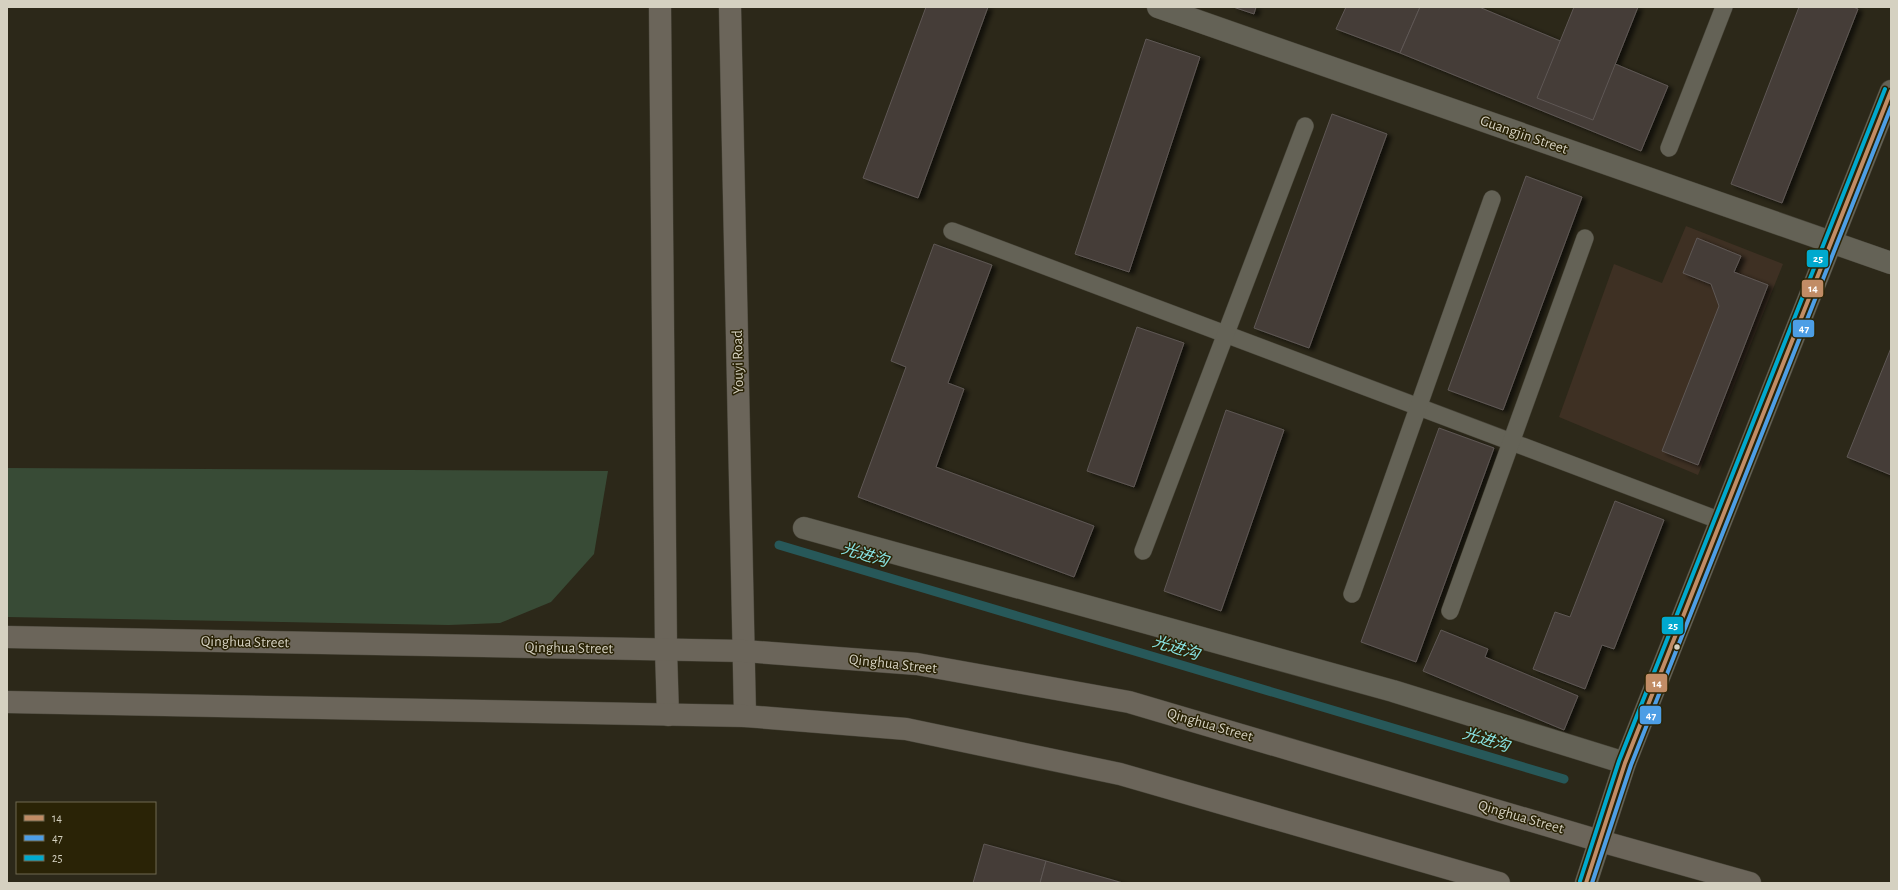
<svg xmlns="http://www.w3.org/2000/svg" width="1898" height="890" viewBox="0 0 1898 890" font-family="'Alegreya Sans','Noto Sans SC',sans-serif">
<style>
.education{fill:#3e3023}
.green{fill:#384b36}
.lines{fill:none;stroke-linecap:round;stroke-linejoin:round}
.stream{stroke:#275859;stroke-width:9}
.building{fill:#443c39;stroke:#5f5854;filter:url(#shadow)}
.service-casing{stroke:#464337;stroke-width:18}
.minor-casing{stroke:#464337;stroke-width:23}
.tertiary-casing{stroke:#464337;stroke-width:23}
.secondary-casing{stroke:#464337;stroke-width:23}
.service{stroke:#646256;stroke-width:17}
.minor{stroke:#646256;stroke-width:22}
.tertiary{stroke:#646256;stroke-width:22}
.secondary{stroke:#6b655a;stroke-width:22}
.bus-1-casing{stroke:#2a2306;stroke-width:7}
.bus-2-casing{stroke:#2a2306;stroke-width:7}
.bus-3-casing{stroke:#2a2306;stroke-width:7}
.bus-1{stroke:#c18c65;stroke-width:4}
.bus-2{stroke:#4d9ee5;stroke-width:4}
.bus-3{stroke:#00a9ce;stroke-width:4}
.bus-dot{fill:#d5d1c1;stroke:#2a2306;stroke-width:1.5}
.labels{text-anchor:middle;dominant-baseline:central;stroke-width:3;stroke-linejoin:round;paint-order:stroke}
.street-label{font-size:15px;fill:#d5d1c1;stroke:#2a2306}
.water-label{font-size:16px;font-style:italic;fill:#88e2e3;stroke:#2a2306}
.line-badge{stroke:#2a2306;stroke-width:1.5}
.badge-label{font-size:11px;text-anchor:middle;font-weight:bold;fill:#fff}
</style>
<defs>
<filter id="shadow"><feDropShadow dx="4.5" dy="2.5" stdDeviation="2" flood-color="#0009"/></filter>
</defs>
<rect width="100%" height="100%" fill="#2c2819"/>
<!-- education -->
<path class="education" d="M1686,226L1783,264L1698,475L1559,417L1614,264L1662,283Z"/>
<!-- green -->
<path class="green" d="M7,468L608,471L594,554L551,602L500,623L449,625L7,617Z"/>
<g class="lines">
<!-- stream -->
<path class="stream" d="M779,545L1564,779"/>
</g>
<!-- building -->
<g class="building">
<path d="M926,7H988L918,198L863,178Z"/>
<path d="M1233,7H1256L1254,14Z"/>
<path d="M1346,7H1420L1400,53L1336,29Z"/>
<path d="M1420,7H1479L1668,86L1641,151L1400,53Z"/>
<path d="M1574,7H1638L1593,120L1537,98Z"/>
<path d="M1799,7H1853L1858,9L1782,203L1731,184Z"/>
<path d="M1146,39L1200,57L1129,272L1075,254Z"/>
<path d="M1332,114L1387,134L1309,348L1254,328Z"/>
<path d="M1526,176L1582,197L1503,410L1448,390Z"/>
<path d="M1697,238L1741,256L1734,272L1768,285L1698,465L1662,451L1719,306L1711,284L1683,273Z"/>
<path d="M934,244L992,265L948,383L964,389L936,467L1094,526L1074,577L858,497L906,367L891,361Z"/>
<path d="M1137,327L1184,343L1134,487L1087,471Z"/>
<path d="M1891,348V475L1847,457Z"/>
<path d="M1226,410L1284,430L1221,611L1164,591Z"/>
<path d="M1439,428L1494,448L1416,662L1361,642Z"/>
<path d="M1615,501L1664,520L1614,649L1602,645L1585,689L1533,669L1555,612L1570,617Z"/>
<path d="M1441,630L1488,649L1485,657L1578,696L1564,730L1423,671Z"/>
<path d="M984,844L1046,861L1040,883H973Z"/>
<path d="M1046,861L1123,883H1040Z"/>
</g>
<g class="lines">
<!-- service casing -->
<g class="service-casing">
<g id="service">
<path d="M1669,148L1724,7"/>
<path d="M952,231L1721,521"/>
<path d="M1143,551L1305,126"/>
<path d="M1352,594L1492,199"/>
<path d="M1450,611L1585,238"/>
</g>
</g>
<!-- minor casing -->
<g class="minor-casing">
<g id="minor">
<path d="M1158,7L1891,263"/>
<path d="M804,528L1393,691L1625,763"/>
</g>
</g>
<!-- tertiary casing -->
<g class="tertiary-casing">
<path id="tertiary" d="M1586,883L1625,763L1891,91"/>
</g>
<!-- secondary casing -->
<g class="secondary-casing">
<g id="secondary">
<path d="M660,7L666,650L668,715"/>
<path d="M730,7L745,716"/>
<path d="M7,637L744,651L917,664L1129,702L1600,841L1750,883"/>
<path d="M7,702L745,716L906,729L1120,774L1499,883"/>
</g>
</g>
<!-- service -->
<use href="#service" class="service"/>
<!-- minor -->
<use href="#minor" class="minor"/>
<!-- tertiary -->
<use href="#tertiary" class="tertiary"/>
<!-- secondary -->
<use href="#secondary" class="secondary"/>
<!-- bus-1 casing -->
<g class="bus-1-casing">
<path id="bus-1" d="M1586,883L1625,763L1891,91"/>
</g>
<!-- bus-2 casing -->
<g class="bus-2-casing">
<path id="bus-2" d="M1592,883L1631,765L1891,107"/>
</g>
<!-- bus-3 casing -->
<g class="bus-3-casing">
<path id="bus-3" d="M1580,881L1619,761L1885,89"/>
</g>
<!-- bus-1 -->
<use href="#bus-1" class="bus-1"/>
<!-- bus-2 -->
<use href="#bus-2" class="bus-2"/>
<!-- bus-3 -->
<use href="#bus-3" class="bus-3"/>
</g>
<!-- markers -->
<circle class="bus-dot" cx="1677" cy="647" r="3.5"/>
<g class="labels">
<!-- street labels -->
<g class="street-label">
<text transform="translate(1524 135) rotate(19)">Guangjin Street</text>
<text transform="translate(738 362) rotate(-91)">Youyi Road</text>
<text transform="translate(245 642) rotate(1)">Qinghua Street</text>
<text transform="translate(569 648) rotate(1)">Qinghua Street</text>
<text transform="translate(893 664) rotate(6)">Qinghua Street</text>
<text transform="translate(1210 725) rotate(16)">Qinghua Street</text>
<text transform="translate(1521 817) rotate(16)">Qinghua Street</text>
</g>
<!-- water labels -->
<g class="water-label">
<text transform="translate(865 555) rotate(17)">光进沟</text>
<text transform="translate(1176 648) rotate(17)">光进沟</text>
<text transform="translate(1486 740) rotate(17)">光进沟</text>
</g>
</g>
<g class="line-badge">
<rect x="1806" y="249" width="23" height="19" rx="4" fill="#00a9ce"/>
<rect x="1801" y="279" width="23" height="19" rx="4" fill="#c18c65"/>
<rect x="1792" y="319" width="23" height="19" rx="4" fill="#4d9ee5"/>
<rect x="1661" y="616" width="23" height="19" rx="4" fill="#00a9ce"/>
<rect x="1645" y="673" width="23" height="20" rx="4" fill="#c18c65"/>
<rect x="1639" y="705" width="23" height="20" rx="4" fill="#4d9ee5"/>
</g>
<g class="badge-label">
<text x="1818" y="262">25</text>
<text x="1813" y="292">14</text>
<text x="1804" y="332">47</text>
<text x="1673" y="629">25</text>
<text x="1657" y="687">14</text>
<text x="1651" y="719">47</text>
</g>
<!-- border -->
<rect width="1898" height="890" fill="none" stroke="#d5d1c1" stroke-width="16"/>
<!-- legend -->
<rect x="16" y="802" width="140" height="72" fill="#2a2306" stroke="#6e6951"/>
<rect x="24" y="815" width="20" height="6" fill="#c18c65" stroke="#6e6951"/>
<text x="52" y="822" font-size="12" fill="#d5d1c1">14</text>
<rect x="24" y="835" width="20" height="6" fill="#4d9ee5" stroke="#6e6951"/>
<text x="52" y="842" font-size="12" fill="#d5d1c1">47</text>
<rect x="24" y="855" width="20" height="6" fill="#00a9ce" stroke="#6e6951"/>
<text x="52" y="862" font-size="12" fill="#d5d1c1">25</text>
</svg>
